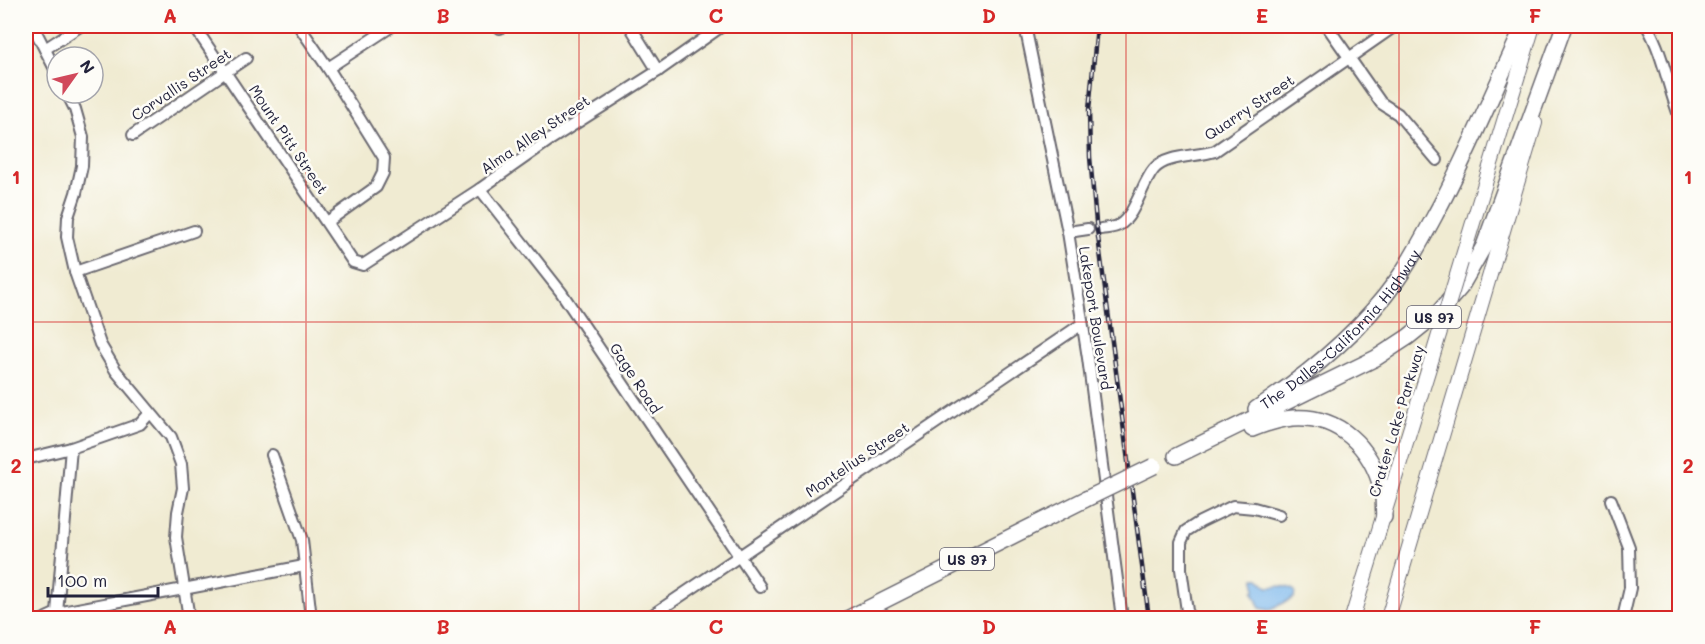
<svg xmlns="http://www.w3.org/2000/svg" width="1705" height="644" viewBox="0 0 1705 644" font-family="Mali,sans-serif">
<style>
.water{fill:#7ab7ed;stroke:#4e6c94;stroke-width:1.5}
.lines{fill:none;stroke-linecap:round;stroke-linejoin:round}
.minor-casing{stroke:#6a6870;stroke-width:14}
.major-casing{stroke:#6a6870;stroke-width:16}
.highway-casing{stroke:#6a6870;stroke-width:18}
.minor{stroke:#fff;stroke-width:10}
.major{stroke:#fff;stroke-width:14}
.highway{stroke:#fff;stroke-width:15}
.rail-casing{stroke:#22223b;stroke-width:4.5}
.rail{stroke:#fdfcf7;stroke-width:2;stroke-dasharray:7;stroke-linecap:butt}
.major-bridge-casing{stroke:#6a6870;stroke-width:16;stroke-linecap:butt}
.highway-bridge-casing{stroke:#6a6870;stroke-width:18;stroke-linecap:butt}
.major-bridge{stroke:#fff;stroke-width:14}
.highway-bridge{stroke:#fff;stroke-width:15}
.grid{fill:none;stroke:#d62828;stroke-width:1.5;stroke-opacity:0.55}
.labels{text-anchor:middle;dominant-baseline:central;stroke-width:5;stroke-linejoin:round;paint-order:stroke}
.shield{fill:#fdfcf7;stroke:#646373;stroke-width:1.5}
.shield-label{font-size:14px;font-weight:bold;fill:#22223b}
.street-label{font-size:15px;fill:#22223b;stroke:#fdfcf7}
.neatline{fill:none;stroke:#d62828;stroke-width:2}
.grid-label{font-size:20px;text-anchor:middle;font-weight:bold;fill:#d62828}
</style>
<rect width="100%" height="100%" fill="#fdfcf7"/>
<filter id="ink" filterUnits="userSpaceOnUse"><feTurbulence type="fractalNoise" baseFrequency=".0167" numOctaves="2"/><feDisplacementMap in="SourceGraphic" scale="12" xChannelSelector="R" yChannelSelector="G"/><feConvolveMatrix kernelMatrix="1 2 1 2 8 2 1 2 1" color-interpolation-filters="sRGB"/></filter>
<filter id="wash" filterUnits="userSpaceOnUse"><feTurbulence type="fractalNoise" baseFrequency=".008" numOctaves="4" result="noise"/><feDisplacementMap in="SourceGraphic" scale="24" xChannelSelector="R" yChannelSelector="G"/><feGaussianBlur stdDeviation="1.35" result="paint"/><feColorMatrix in="noise" values="0 0 0 0 0 0 0 0 0 0 0 0 0 0 0 0 0 1.4 0 .05"/><feComposite in="paint" operator="in"/></filter>
<g filter="url(#wash)">
<rect width="100%" height="100%" fill="#f0ebd2"/>
<!-- water -->
<path class="water" d="M1255,578L1259,579L1268,587C1279,586 1287,585 1295,591L1294,598L1269,610L1260,608L1253,592L1255,591Z"/>
</g>
<g filter="url(#ink)">
<g class="lines">
<!-- minor casing -->
<g class="minor-casing">
<g id="minor">
<path d="M33,26L57,73"/>
<path d="M194,26L353,262L363,265L480,189L551,139L658,71L722,26"/>
<path d="M299,26L328,68L384,158L383,173L376,187L327,222"/>
<path d="M498,26L500,28"/>
<path d="M630,26L658,71"/>
<path d="M1025,26L1068,232L1088,358L1122,618"/>
<path d="M1327,26L1381,103L1398,114L1437,160"/>
<path d="M1647,26C1663,53 1668,87 1680,118"/>
<path d="M45,49L80,26"/>
<path d="M328,68L392,26"/>
<path d="M67,93L75,109L83,137L82,166L76,193L68,217L67,237L75,272L100,344L116,371L171,437L181,464L183,488L178,512L176,537L189,618"/>
<path d="M133,135L246,58"/>
<path d="M480,189L561,292L760,587"/>
<path d="M1101,229C1106,228 1115,228 1119,225C1135,216 1142,183 1154,169C1166,155 1196,157 1215,151L1395,26"/>
<path d="M1068,232L1088,229"/>
<path d="M75,272L194,231"/>
<path d="M272,455L302,540L311,618"/>
<path d="M26,459L71,448L140,424L150,413"/>
<path d="M1611,500L1629,547L1630,588L1623,618"/>
<path d="M57,613L71,448"/>
<path d="M46,618L57,613L304,566"/>
<path d="M648,618L1082,324"/>
<path d="M1188,618L1181,569V542L1186,531L1200,522L1233,506L1254,508L1279,515"/>
</g>
</g>
<!-- major casing -->
<g class="major-casing">
<g id="major">
<path d="M1461,262L1533,26"/>
<path d="M1352,618L1432,358"/>
<path d="M1388,618L1535,123"/>
</g>
</g>
<!-- highway casing -->
<g class="highway-casing">
<g id="highway">
<path id="s1" d="M1256,409C1309,374 1360,332 1397,280C1414,256 1427,230 1441,204C1471,146 1496,85 1524,26"/>
<path d="M1252,429C1265,424 1279,419 1293,418C1339,415 1371,447 1382,490C1384,498 1383,508 1384,517"/>
<path d="M1176,456L1376,358L1408,337L1439,312L1460,288L1484,246L1564,26"/>
<path d="M849,618L1086,499"/>
</g>
</g>
<!-- minor -->
<use href="#minor" class="minor"/>
<!-- major -->
<use href="#major" class="major"/>
<!-- highway -->
<use href="#highway" class="highway"/>
<!-- rail casing -->
<g class="rail-casing">
<path id="rail" d="M1097,26L1089,110L1090,157L1096,222L1149,618"/>
</g>
<!-- rail -->
<use href="#rail" class="rail"/>
<!-- major-bridge casing -->
<g class="major-bridge-casing">
<path id="major-bridge" d="M1432,358L1461,262"/>
</g>
<!-- highway-bridge casing -->
<g class="highway-bridge-casing">
<path id="highway-bridge" d="M1086,499L1154,466"/>
</g>
<!-- major-bridge -->
<use href="#major-bridge" class="major-bridge"/>
<!-- highway-bridge -->
<use href="#highway-bridge" class="highway-bridge"/>
</g>
</g>
<!-- grid -->
<path class="grid" d="M306,26V618M579,26V618M852,26V618M1126,26V618M1399,26V618M26,322H1680"/>
<g class="labels">
<!-- shield labels -->
<g class="shield">
<rect x="1407" y="306" width="54" height="22" rx="4.5"/>
<rect x="940" y="548" width="54" height="22" rx="4.5"/>
</g>
<g class="shield-label">
<text x="1434" y="317">US 97</text>
<text x="967" y="559">US 97</text>
</g>
<!-- street labels -->
<g class="street-label">
<text transform="translate(181 84) rotate(-34)">Corvallis Street</text>
<text transform="translate(1249 107) rotate(-34)">Quarry Street</text>
<text transform="translate(535 134) rotate(-34)">Alma Alley Street</text>
<text transform="translate(289 139) rotate(56)">Mount Pitt Street</text>
<text transform="translate(1096 318) rotate(81)">Lakeport Boulevard</text>
<text stroke="none"><textPath href="#s1" startOffset="117">The Dalles-California Highway</textPath></text>
<text transform="translate(636 378) rotate(57)">Gage Road</text>
<text transform="translate(1396 421) rotate(-73)">Crater Lake Parkway</text>
<text transform="translate(857 459) rotate(-34)">Montelius Street</text>
</g>
</g>
<!-- margin -->
<rect width="1705" height="644" fill="none" stroke="#fdfcf7" stroke-width="66"/>
<!-- north arrow -->
<g transform="translate(75 75) rotate(56)"><circle r="28" fill="#fdfcf7" stroke="#a5a5ac" stroke-width="1.5"/>
<path d="M0-4.5L10 22L0 15L-10 22Z" fill="#d1495b"/>
<text y="-9" font-size="16" font-weight="bold" text-anchor="middle" fill="#22223b">N</text>
</g>
<!-- scale -->
<path d="M48 587v9h110v-9" fill="none" stroke="#22223b" stroke-width="3"/>
<text x="57" y="587" font-size="18" fill="#22223b" stroke="#fdfcf7" stroke-width="4.5" paint-order="stroke">100 m</text>
<rect x="33" y="33" width="1639" height="578" class="neatline"/>
<g class="grid-label">
<text x="170" y="23">A</text>
<text x="443" y="23">B</text>
<text x="716" y="23">C</text>
<text x="989" y="23">D</text>
<text x="1262" y="23">E</text>
<text x="1535" y="23">F</text>
<text x="16" y="184">1</text>
<text x="1688" y="184">1</text>
<text x="16" y="473">2</text>
<text x="1688" y="473">2</text>
<text x="170" y="634">A</text>
<text x="443" y="634">B</text>
<text x="716" y="634">C</text>
<text x="989" y="634">D</text>
<text x="1262" y="634">E</text>
<text x="1535" y="634">F</text>
</g>
</svg>
